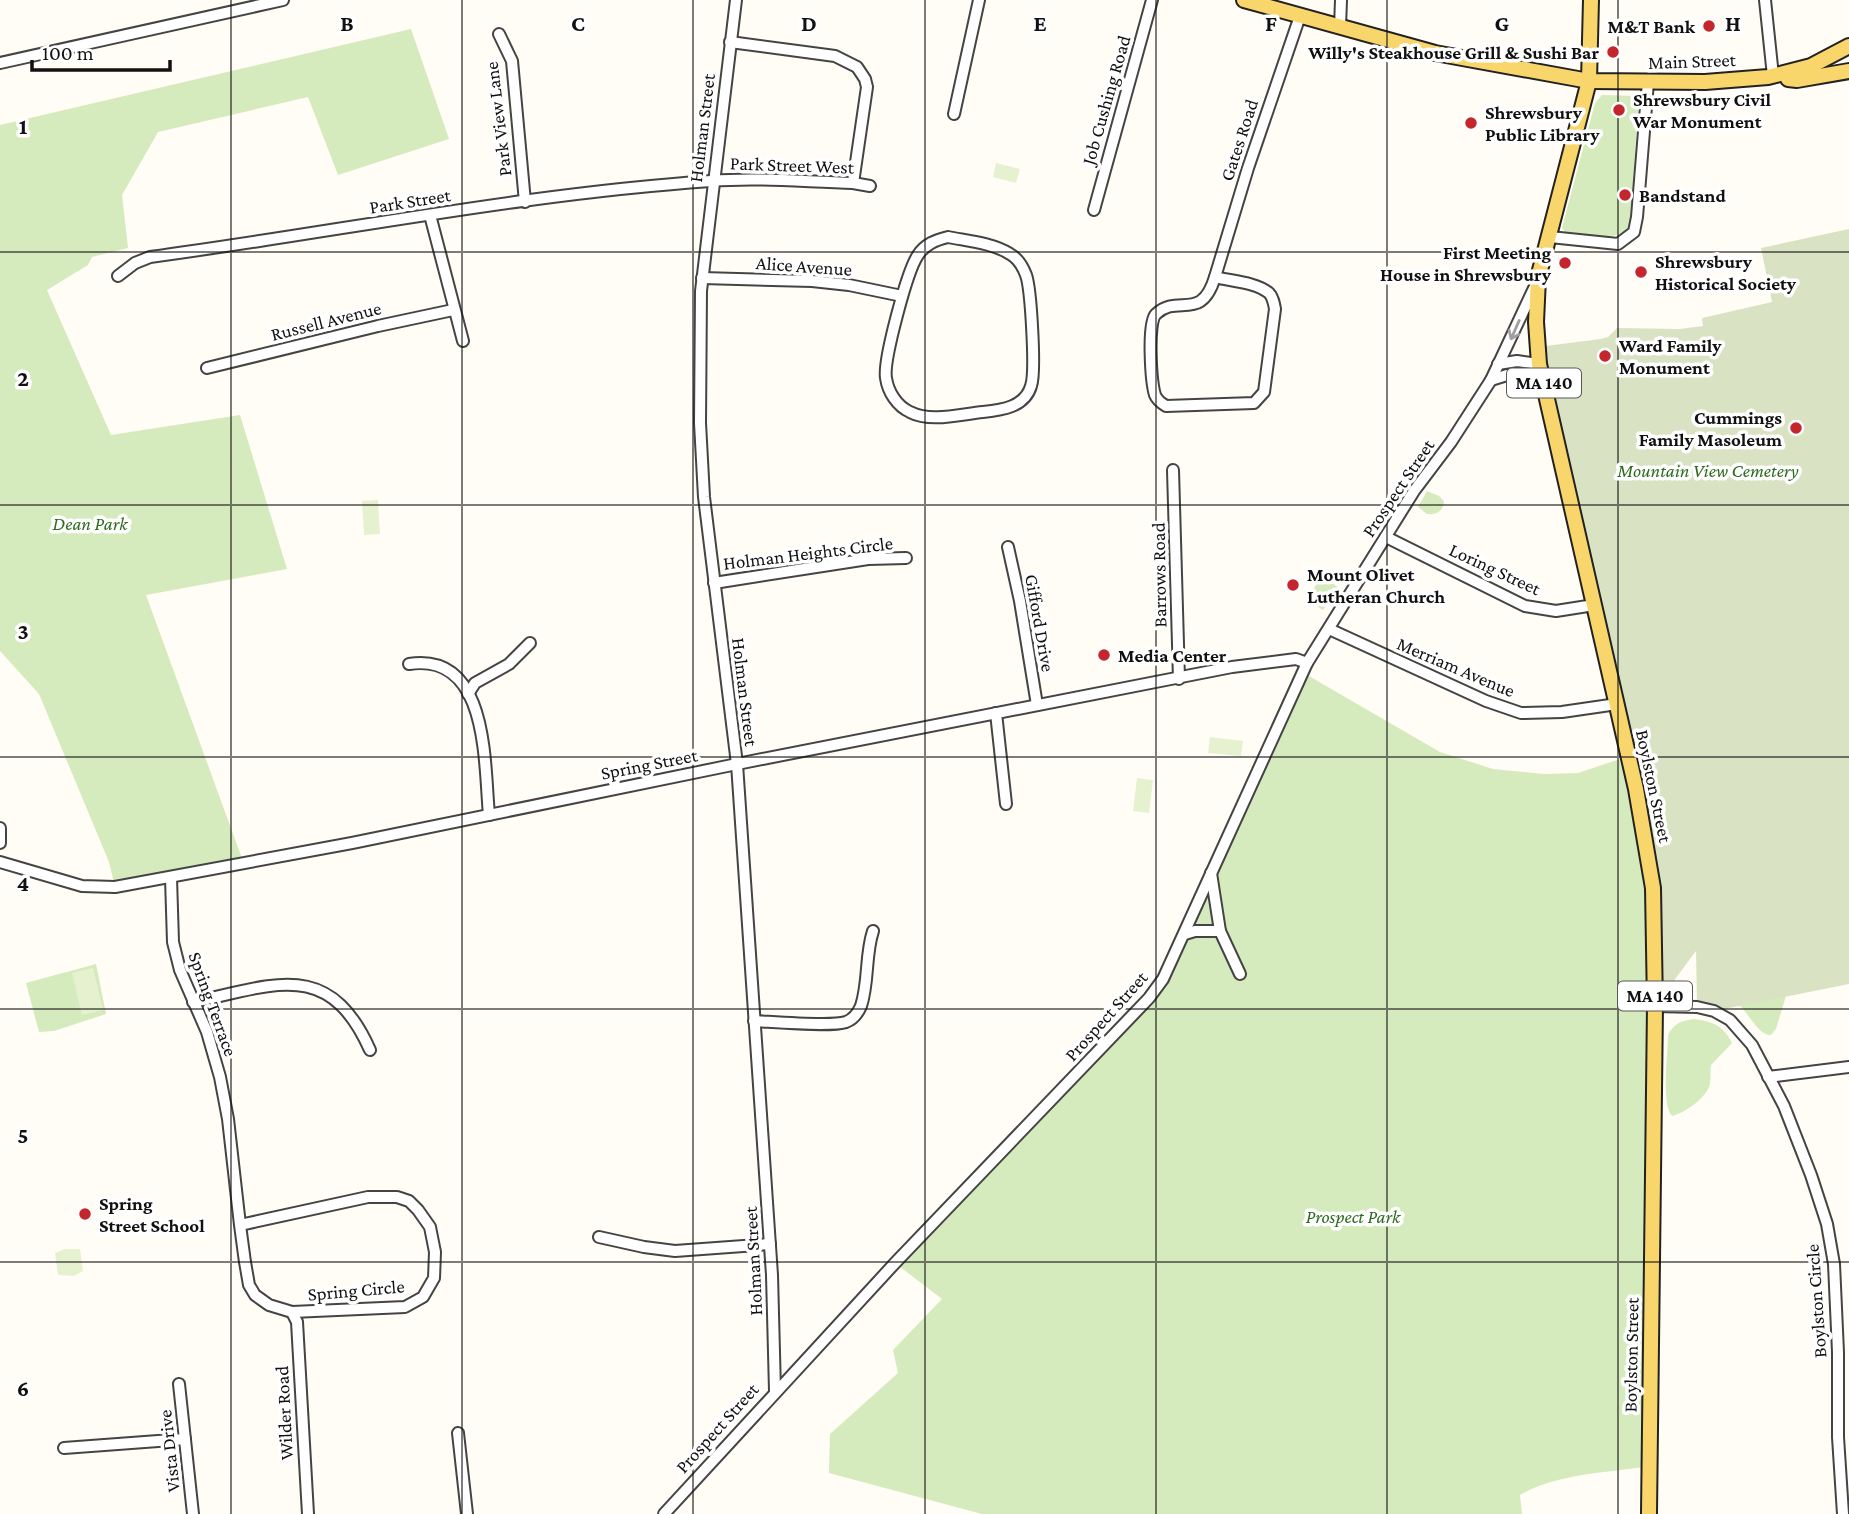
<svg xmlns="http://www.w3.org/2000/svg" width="1849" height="1514" viewBox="0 0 1849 1514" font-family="'Crimson Pro',serif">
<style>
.green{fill:#d5ebbd}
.cemetery{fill:#d9e3c4}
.pitch{fill:#e6f2cf}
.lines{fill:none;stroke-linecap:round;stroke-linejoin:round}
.minor-casing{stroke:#444;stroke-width:14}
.major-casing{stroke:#222;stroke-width:18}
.minor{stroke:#fff;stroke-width:10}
.major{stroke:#f9d66b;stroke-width:14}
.oneway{stroke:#a0a0a0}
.grid{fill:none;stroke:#111;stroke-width:2;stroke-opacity:0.55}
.poi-dot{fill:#c4262e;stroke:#fff;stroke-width:2.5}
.labels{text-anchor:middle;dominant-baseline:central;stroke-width:7;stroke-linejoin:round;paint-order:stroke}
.shield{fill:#fff;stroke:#585858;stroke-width:2}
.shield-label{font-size:18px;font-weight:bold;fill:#111}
.poi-label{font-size:19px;font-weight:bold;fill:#111;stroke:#fff;text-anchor:start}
.street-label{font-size:19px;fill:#111;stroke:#fff}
.park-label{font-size:19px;font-style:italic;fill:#2f6b1f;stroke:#fff}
.grid-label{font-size:23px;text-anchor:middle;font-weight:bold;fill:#111;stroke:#fff;stroke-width:7;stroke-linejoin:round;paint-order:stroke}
</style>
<rect width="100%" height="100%" fill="#fffdf5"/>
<!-- green -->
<g class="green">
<path d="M411,29L449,139L338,175L308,97L158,132L122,195L128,248L92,257L88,265L47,290L111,435L240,415L287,569L146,595L244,864L115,887L109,862L39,694L0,651V125Z"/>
<path d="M1602,95L1639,96L1630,226C1616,243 1585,237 1566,233L1562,228L1595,103Z"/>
<path d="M1427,491L1439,496L1444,501C1444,511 1436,515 1427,514L1418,507Z"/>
<path d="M1322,577L1338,587L1323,610L1306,599Z"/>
<path d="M1302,672L1440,752L1493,769L1544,774L1578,773L1629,756L1648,853L1650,1466C1608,1473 1557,1473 1520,1495L1522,1514H982L829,1473L830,1434L898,1373L893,1350L942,1299L895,1263L1149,998Z"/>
<path d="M96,964L106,1014L54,1031L39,1032L26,983Z"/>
<path d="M1788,989L1776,1029L1771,1035C1758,1036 1748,1011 1736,1002Z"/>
<path d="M1694,1019C1712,1021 1724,1026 1732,1043L1711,1065C1710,1071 1711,1077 1710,1083C1708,1097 1685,1113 1672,1116C1661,1104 1668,1054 1668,1035C1674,1023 1681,1021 1694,1019Z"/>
</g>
<!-- cemetery -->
<path class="cemetery" d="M1849,229V984L1714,1011L1697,1007L1696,951L1655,1006L1653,888L1537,347L1601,339L1608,337L1617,328L1679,329L1703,326L1702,318L1772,302L1761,248Z"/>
<!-- pitch -->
<g class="pitch">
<path d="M996,163L1020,169L1016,183L993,177Z"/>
<path d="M378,500L380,534L364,535L362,501Z"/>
<path d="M1210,737L1243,741L1241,756L1208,753Z"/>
<path d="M1137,778L1153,780L1149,813L1133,811Z"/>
<path d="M93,968L103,1010L82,1015L72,973Z"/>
<path d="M65,1249H80L83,1271L74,1276L58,1275L55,1253Z"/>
</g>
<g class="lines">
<!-- minor casing -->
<g class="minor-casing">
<g id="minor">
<path d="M736,0L701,291L700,423L704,497L737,764L772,1275L775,1391"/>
<path d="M1765,0L1773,76"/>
<path d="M1340,27L1341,0"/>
<path d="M499,34L512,61L525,202"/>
<path d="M730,42L835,56L857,67L865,79L867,87L853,183"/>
<path d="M0,63L283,0"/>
<path d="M954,114L979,0"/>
<path d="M1094,210L1152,0"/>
<path d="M430,215L463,341"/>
<path d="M948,237C968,241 993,243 1010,254C1017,258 1023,267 1026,275C1031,289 1036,372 1031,386C1025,407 1002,410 983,412C961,414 931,423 910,412C897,406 888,392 886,378C883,361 907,271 918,255C925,244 936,240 948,237Z"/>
<path d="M1550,237L1618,244L1634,232L1637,217L1648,82"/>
<path d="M118,276L135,263L150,257C336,232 522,194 711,181C758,177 806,182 853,183L870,186"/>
<path d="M1215,277C1230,281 1256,282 1269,293C1273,297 1274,303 1275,309L1264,392L1254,403L1166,406C1161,403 1157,400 1155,395C1151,382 1147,322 1156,314C1178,293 1201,323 1215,277Z"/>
<path d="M1215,277L1248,168L1300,16"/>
<path d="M702,278L812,281L849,285L902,296"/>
<path d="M1498,364L1517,361L1539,364"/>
<path d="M207,368L378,326L453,310"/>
<path d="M1491,380L1507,375L1542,376"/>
<path d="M1173,470L1179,679"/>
<path d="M1386,537L1525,606L1556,611L1594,605"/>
<path d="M1008,547L1020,601L1037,705"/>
<path d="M714,583L868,559L906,558"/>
<path d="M1329,629L1486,701L1521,713L1562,712L1617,704"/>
<path d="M409,664C489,652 484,762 489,815"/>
<path d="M468,694L475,683L509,664L530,643"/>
<path d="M996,713L1006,804"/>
<path d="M0,828V843"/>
<path d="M0,862L82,886L115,887L352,843L737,764L1232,667L1296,659L1307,663"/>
<path d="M1211,873L1220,931L1240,974"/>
<path d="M171,878L173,942L180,970L207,1032L220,1077L228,1119L240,1225L245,1262L249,1285L255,1295L269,1305L292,1312L405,1307L423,1297L434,1278L435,1252L430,1227L418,1210L409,1201L397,1197H368L240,1225"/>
<path d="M1185,934L1195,931H1220"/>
<path d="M193,1002C274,985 329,958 370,1050"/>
<path d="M1655,1006L1697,1007L1714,1011L1730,1020L1752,1045L1784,1106L1811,1175L1827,1224L1834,1264L1838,1352V1437L1843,1514"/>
<path d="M754,1021C774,1022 831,1027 846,1022C854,1019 858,1013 861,1006C869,982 865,955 873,931"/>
<path d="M1768,1077L1849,1067"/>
<path d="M599,1237L644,1247L675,1251L770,1244"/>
<path d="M292,1312L297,1322L308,1514"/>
<path d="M179,1384L193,1514"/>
<path d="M458,1433L467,1514"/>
<path d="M64,1448L185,1439"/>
<path d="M664,1514L895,1263L1149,998L1163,979L1307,663L1414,491L1451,442L1491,380L1536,284"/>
</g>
</g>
<!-- major casing -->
<g class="major-casing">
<g id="major">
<path d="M1244,0L1435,53L1589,81L1705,82L1768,77L1811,66L1849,46"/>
<path d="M1591,0L1589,81L1538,278L1536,322L1539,364L1636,789L1653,888L1655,1006L1649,1514"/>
<path d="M1788,79L1797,80L1849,71"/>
</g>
</g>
<!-- minor -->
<use href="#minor" class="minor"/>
<!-- major -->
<use href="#major" class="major"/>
</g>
<!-- one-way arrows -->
<defs><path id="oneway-shaft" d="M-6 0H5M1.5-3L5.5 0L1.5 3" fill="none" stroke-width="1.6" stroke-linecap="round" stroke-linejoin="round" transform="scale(1.75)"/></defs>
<use class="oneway" href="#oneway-shaft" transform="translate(1515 330) rotate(114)"/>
<!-- grid -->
<path class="grid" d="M231,0V1514M462,0V1514M693,0V1514M925,0V1514M1156,0V1514M1387,0V1514M1618,0V1514M0,252H1849M0,505H1849M0,757H1849M0,1009H1849M0,1262H1849"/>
<!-- markers -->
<g class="poi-dot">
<circle cx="1709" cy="26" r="7"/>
<circle cx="1613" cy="52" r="7"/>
<circle cx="1619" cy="110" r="7"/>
<circle cx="1471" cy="123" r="7"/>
<circle cx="1625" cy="195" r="7"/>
<circle cx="1565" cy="263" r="7"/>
<circle cx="1641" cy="272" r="7"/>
<circle cx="1605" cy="356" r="7"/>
<circle cx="1796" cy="428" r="7"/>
<circle cx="1293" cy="585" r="7"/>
<circle cx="1104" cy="655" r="7"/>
<circle cx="85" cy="1214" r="7"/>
</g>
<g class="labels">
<!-- shield labels -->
<g class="shield">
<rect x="1507" y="368.5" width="74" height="29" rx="5"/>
<rect x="1618" y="981.5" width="74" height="29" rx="5"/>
</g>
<g class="shield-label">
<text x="1544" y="383">MA 140</text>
<text x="1655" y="996">MA 140</text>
</g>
<!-- poi labels -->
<g class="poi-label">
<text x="1695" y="26" text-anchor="end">M&amp;T Bank</text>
<text x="1599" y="52" text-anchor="end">Willy's Steakhouse Grill &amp; Sushi Bar</text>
<text x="1633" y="99">Shrewsbury Civil<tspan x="1633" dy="22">War Monument</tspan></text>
<text x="1485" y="112">Shrewsbury<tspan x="1485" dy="22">Public Library</tspan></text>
<text x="1639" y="195">Bandstand</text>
<text x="1551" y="252" text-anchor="end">First Meeting<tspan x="1551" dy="22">House in Shrewsbury</tspan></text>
<text x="1655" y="261">Shrewsbury<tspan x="1655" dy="22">Historical Society</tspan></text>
<text x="1619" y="345">Ward Family<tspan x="1619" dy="22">Monument</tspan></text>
<text x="1782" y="417" text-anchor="end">Cummings<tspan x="1782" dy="22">Family Masoleum</tspan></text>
<text x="1307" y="574">Mount Olivet<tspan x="1307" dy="22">Lutheran Church</tspan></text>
<text x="1118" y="655">Media Center</text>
<text x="99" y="1203">Spring<tspan x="99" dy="22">Street School</tspan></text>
</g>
<!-- street labels -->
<g class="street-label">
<text transform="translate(1692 61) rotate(-2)">Main Street</text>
<text transform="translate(1106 100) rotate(-74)">Job Cushing Road</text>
<text transform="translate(498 119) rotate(-97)">Park View Lane</text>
<text transform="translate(702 128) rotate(-83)">Holman Street</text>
<text transform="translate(1239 140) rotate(-72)">Gates Road</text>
<text transform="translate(792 165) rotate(2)">Park Street West</text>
<text transform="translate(410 201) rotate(-9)">Park Street</text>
<text transform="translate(804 266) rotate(4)">Alice Avenue</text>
<text transform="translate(326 321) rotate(-14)">Russell Avenue</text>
<text transform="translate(1398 488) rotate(-56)">Prospect Street</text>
<text transform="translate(808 553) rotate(-7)">Holman Heights Circle</text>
<text transform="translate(1495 569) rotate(25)">Loring Street</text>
<text transform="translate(1159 575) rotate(-91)">Barrows Road</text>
<text transform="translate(1040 623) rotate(80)">Gifford Drive</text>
<text transform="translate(1456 667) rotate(23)">Merriam Avenue</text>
<text transform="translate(745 692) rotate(83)">Holman Street</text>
<text transform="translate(649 764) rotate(-11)">Spring Street</text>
<text transform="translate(1654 786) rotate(78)">Boylston Street</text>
<text transform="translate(213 1004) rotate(70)">Spring Terrace</text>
<text transform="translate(1106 1016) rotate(-48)">Prospect Street</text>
<text transform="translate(753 1261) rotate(-93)">Holman Street</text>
<text transform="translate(356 1290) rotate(-5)">Spring Circle</text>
<text transform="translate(1816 1301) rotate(-94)">Boylston Circle</text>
<text transform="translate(1631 1355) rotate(-89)">Boylston Street</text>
<text transform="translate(284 1413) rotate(-93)">Wilder Road</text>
<text transform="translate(717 1428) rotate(-48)">Prospect Street</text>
<text transform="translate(169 1451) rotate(-96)">Vista Drive</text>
</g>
<!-- park labels -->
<g class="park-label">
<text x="1708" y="470">Mountain View Cemetery</text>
<text x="90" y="523">Dean Park</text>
<text x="1353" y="1216">Prospect Park</text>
</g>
</g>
<g class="grid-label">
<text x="347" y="31">B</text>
<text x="578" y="31">C</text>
<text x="809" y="31">D</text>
<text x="1040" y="31">E</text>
<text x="1271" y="31">F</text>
<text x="1502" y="31">G</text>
<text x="1733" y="31">H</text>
<text x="23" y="134">1</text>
<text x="23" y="386">2</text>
<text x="23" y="639">3</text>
<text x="23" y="891">4</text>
<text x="23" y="1143">5</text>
<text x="23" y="1396">6</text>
</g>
<!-- scale -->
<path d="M32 60v10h138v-10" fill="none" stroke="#111111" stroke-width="3.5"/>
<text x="42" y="60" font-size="21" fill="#111111" stroke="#ffffff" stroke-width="5" paint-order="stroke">100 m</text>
</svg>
